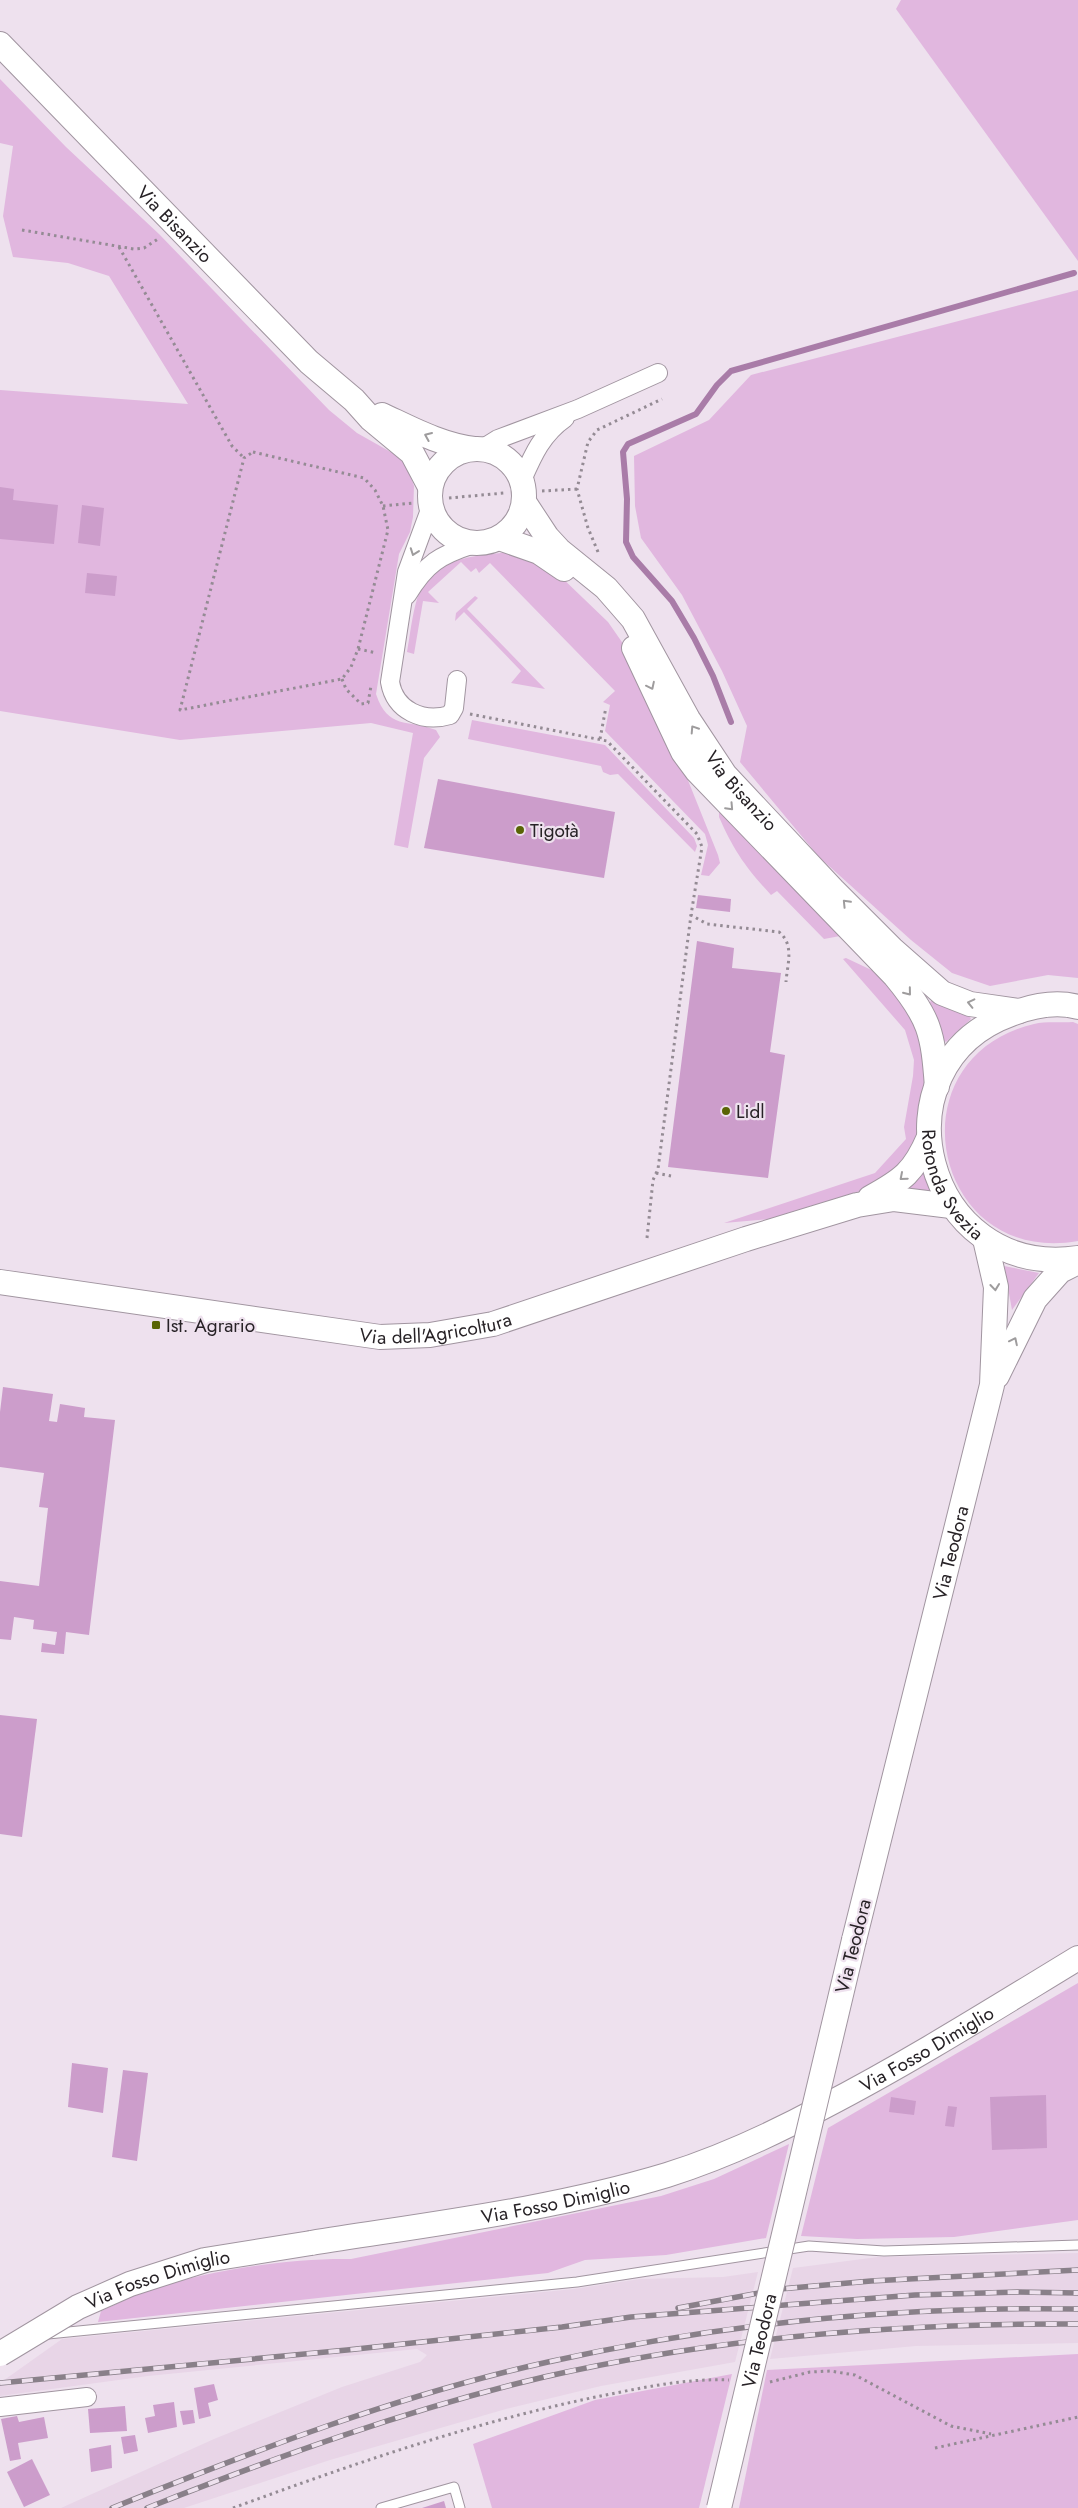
<svg xmlns="http://www.w3.org/2000/svg" width="1078" height="2508" viewBox="0 0 1078 2508" font-family="Jost,sans-serif">
<style>
.built{fill:#e8d5e7}
.green{fill:#e1b7df}
.lines{fill:none;stroke-linecap:round;stroke-linejoin:round}
.stream{stroke:#a97ca8;stroke-width:6}
.building{fill:#cc9dcb}
.lane-casing{stroke:#a195a0;stroke-width:11}
.street-casing{stroke:#a195a0;stroke-width:20}
.secondary-casing{stroke:#a195a0;stroke-width:26}
.path{stroke:#948b94;stroke-width:3;stroke-dasharray:2.5 4;stroke-linecap:butt}
.lane{stroke:#fff;stroke-width:9}
.street{stroke:#fff;stroke-width:18}
.secondary{stroke:#fff;stroke-width:24}
.rail-casing{stroke:#898089;stroke-width:5.5}
.rail{stroke:#eee1ee;stroke-width:4;stroke-dasharray:11;stroke-linecap:butt}
.secondary-bridge-casing{stroke:#a195a0;stroke-width:26;stroke-linecap:butt}
.secondary-bridge{stroke:#fff;stroke-width:24}
.oneway{stroke:#9e9c9d}
.poi-dot{fill:#596405;stroke:#eee1ee;stroke-width:2}
.labels{text-anchor:middle;dominant-baseline:central;stroke-width:4.5;stroke-linejoin:round;paint-order:stroke}
.street-label{font-size:19px;fill:#272226;stroke:#eee1ee}
.poi-label{font-size:19px;fill:#272226;stroke:#eee1ee;text-anchor:start}
</style>
<rect width="100%" height="100%" fill="#eee1ee"/>
<!-- built -->
<g class="built">
<path d="M1078,2253V2343L916,2346L770,2359L793,2268L878,2257Z"/>
<path d="M758,2272L735,2362L601,2386L506,2409L330,2460L184,2508H61L214,2439L342,2387L420,2362L427,2355L417,2349L148,2376L0,2396V2383L62,2339L574,2289L640,2279L723,2277Z"/>
</g>
<!-- green -->
<g class="green">
<path d="M901,0H1078V261L896,9Z"/>
<path d="M0,79L66,147L159,234L329,410L357,433L396,455L407,466L414,486L413,517L410,532L399,554L376,694C388,730 407,719 436,730L440,737L424,758L408,848L394,845L413,733L371,723L180,740L0,711V390L188,404L109,276L68,263L13,257L3,216L13,146L0,143Z"/>
<path d="M1078,290V978L1048,975L990,986L952,973L911,940L819,857L740,762L747,726L722,671L682,595L641,538L635,506L634,456L709,420L751,375Z"/>
<path d="M514,552L558,574L608,622L624,645L679,758L718,855L720,863L709,876L701,875L708,845L705,834L605,731L610,705L603,702L615,691L490,563L479,573L476,568L471,572L461,562L428,592L439,603L423,601L414,654L407,652C410,635 412,616 417,599C430,557 477,555 514,552Z"/>
<path d="M475,596L478,598L467,609L545,689L511,683L521,671L464,612L455,621L456,613Z"/>
<path d="M472,720L605,745L694,838L697,846L695,852L618,774L610,775L603,772L601,766L468,739Z"/>
<path d="M723,812L840,936L824,939L777,891L771,895C746,868 734,851 719,817V813Z"/>
<path d="M846,958L880,974L899,993L922,1039L926,1079L919,1109L917,1138L905,1162L873,1187L771,1219L724,1223L875,1173L906,1139L904,1127L913,1076L914,1060L905,1030L843,959Z"/>
<path d="M933,999L969,1015L971,1019L946,1042L943,1040L929,1003Z"/>
<path d="M1073,1022L1078,1024V1241C932,1267 890,1058 1034,1024C1046,1021 1061,1023 1073,1022Z"/>
<path d="M923,1170L931,1191L907,1190V1187Z"/>
<path d="M1004,1266L1039,1273L1012,1310Z"/>
<path d="M1078,1983V2220L954,2237L857,2239L801,2236L828,2128Z"/>
<path d="M789,2144L766,2238L666,2255L585,2260L548,2273L98,2322L101,2311C119,2303 136,2294 154,2288C213,2270 290,2258 351,2259L661,2196L714,2179Z"/>
<path d="M1078,2354V2508H739L767,2370Z"/>
<path d="M732,2374L699,2508H492L473,2444L595,2400Z"/>
</g>
<g class="lines">
<!-- stream -->
<path class="stream" d="M731,722L713,676L694,638L672,601L633,557L626,542L627,499L623,452L628,444L696,414L717,385L731,371L1074,273"/>
</g>
<!-- building -->
<g class="building">
<path d="M0,487L14,489L13,500L58,505L54,544L0,539Z"/>
<path d="M82,505L104,508L100,546L78,543Z"/>
<path d="M87,573L117,576L115,596L85,593Z"/>
<path d="M438,779L615,812L604,878L424,848Z"/>
<path d="M698,895L731,899L730,912L696,908Z"/>
<path d="M697,941L734,948L732,968L781,973L770,1052L785,1055L768,1178L668,1167Z"/>
<path d="M3,1387L53,1394L49,1421L57,1422L60,1404L85,1408L84,1417L115,1420L89,1635L66,1632L64,1654L41,1652L42,1643L55,1645L57,1632L33,1629L34,1620L14,1617L11,1640L0,1639V1581L39,1586L48,1508L39,1507L44,1473L0,1467V1412Z"/>
<path d="M0,1715L37,1719L22,1837L0,1834Z"/>
<path d="M72,2063L108,2068L103,2113L68,2107Z"/>
<path d="M123,2070L148,2073L137,2161L112,2157Z"/>
<path d="M1046,2095L1047,2148L992,2150L990,2097Z"/>
<path d="M891,2097L916,2101L914,2115L889,2112Z"/>
<path d="M948,2106L957,2107L954,2127L945,2126Z"/>
<path d="M214,2384L218,2400L208,2403L211,2416L199,2419L194,2388Z"/>
<path d="M174,2402L177,2427L148,2433L145,2418L155,2416L153,2405Z"/>
<path d="M125,2406L127,2431L90,2433L88,2409Z"/>
<path d="M193,2410L195,2423L183,2425L180,2411Z"/>
<path d="M17,2416L19,2422L44,2417L48,2438L18,2443L21,2459L10,2461L1,2419Z"/>
<path d="M135,2435L138,2451L124,2454L121,2437Z"/>
<path d="M111,2445L112,2468L91,2472L89,2449Z"/>
<path d="M32,2459L50,2495L24,2507L7,2472Z"/>
<path d="M444,2501L446,2508H422Z"/>
</g>
<g class="lines">
<!-- lane casing -->
<g class="lane-casing">
<g id="lane">
<path d="M48,2334L577,2282L809,2246L884,2251L1078,2245"/>
<path d="M381,2508L454,2487L460,2508"/>
</g>
</g>
<!-- street casing -->
<g class="street-casing">
<g id="street">
<path d="M482,449L498,439L578,409L658,373"/>
<path d="M522,480C533,455 542,434 565,418"/>
<path d="M431,507L407,572L390,682C395,711 423,723 450,715L454,708L457,680"/>
<path d="M407,595C426,563 440,555 474,544"/>
<path d="M0,2407L87,2397"/>
</g>
</g>
<!-- secondary casing -->
<g class="secondary-casing">
<g id="secondary">
<path id="s1" d="M0,44L309,362L354,400L371,419L412,453L430,487"/>
<path d="M382,415C412,429 441,445 474,449"/>
<circle cx="477" cy="496" r="47"/>
<path id="s2" d="M524,502L547,537L559,550L606,588L633,619L688,719L725,775L833,890L892,949L942,993L970,1004L1019,1011"/>
<path d="M499,538L539,552L564,569"/>
<path d="M634,648L683,752L697,771L895,976C930,1018 933,1033 937,1087"/>
<path id="s3" d="M1078,1007C1056,1001 1032,1006 1011,1014C870,1065 923,1280 1078,1258"/>
<path d="M870,1198C903,1180 914,1172 929,1137"/>
<path id="s4" d="M0,1282L380,1337L430,1335L493,1324L746,1239L857,1205L894,1199L951,1206"/>
<path d="M997,1376L1035,1299L1060,1271L1078,1262"/>
<path id="s5" d="M854,1940L992,1385L996,1287L985,1239"/>
<path id="s6" d="M311,2243C430,2224 551,2210 667,2175C721,2158 773,2134 823,2107C910,2062 994,2009 1078,1958"/>
</g>
</g>
<!-- path -->
<g class="path">
<path d="M22,230L134,249L144,248L158,239"/>
<path d="M119,247L232,446L244,458"/>
<path d="M253,452L364,478L375,490L383,506L388,530L358,649L351,667L342,679L180,710L244,458Z"/>
<path d="M542,491L577,489"/>
<path d="M449,498L504,493"/>
<path d="M383,506L413,503"/>
<path d="M598,552L588,528L577,489L588,442L597,430L662,399"/>
<path d="M358,649L377,653"/>
<path d="M342,679L346,689L361,704L368,703L371,686"/>
<path d="M470,714L607,741L697,834L702,847L691,915L707,924L779,932C795,945 787,965 786,982"/>
<path d="M600,739L606,707"/>
<path d="M656,1173L671,1176"/>
<path d="M647,1238L653,1180L658,1169L691,915"/>
<path d="M770,2382L810,2372L830,2371L855,2375L951,2426L991,2434"/>
<path d="M935,2448L1078,2417"/>
<path d="M233,2508C350,2465 468,2424 591,2398C636,2389 683,2378 729,2380"/>
</g>
<!-- lane -->
<use href="#lane" class="lane"/>
<!-- street -->
<use href="#street" class="street"/>
<!-- secondary -->
<use href="#secondary" class="secondary"/>
<!-- rail casing -->
<g class="rail-casing">
<g id="rail">
<path d="M678,2308L780,2289L871,2281L1078,2270"/>
<path d="M0,2383L347,2350L562,2327L631,2317L915,2295L1018,2292L1078,2293"/>
<path d="M112,2508C254,2451 398,2395 548,2362C722,2323 899,2306 1078,2309"/>
<path d="M147,2508C276,2457 409,2409 544,2377C719,2337 898,2323 1078,2324"/>
</g>
</g>
<!-- rail -->
<use href="#rail" class="rail"/>
<!-- secondary-bridge casing -->
<g class="secondary-bridge-casing">
<g id="secondary-bridge">
<path id="s7" d="M0,2354L78,2307L130,2284L205,2260L311,2243"/>
<path id="s8" d="M719,2508L854,1940"/>
</g>
</g>
<!-- secondary-bridge -->
<use href="#secondary-bridge" class="secondary-bridge"/>
</g>
<!-- one-way arrows -->
<defs><path id="oneway-chevron" d="M-2-3.5L2.5 0L-2 3.5" fill="none" stroke-width="1.6" stroke-linecap="round" stroke-linejoin="round" transform="scale(1.25)"/></defs>
<g class="oneway">
<use href="#oneway-chevron" transform="translate(428 436) rotate(-157)"/>
<use href="#oneway-chevron" transform="translate(414 552) rotate(110)"/>
<use href="#oneway-chevron" transform="translate(651 686) rotate(64)"/>
<use href="#oneway-chevron" transform="translate(694 729) rotate(-123)"/>
<use href="#oneway-chevron" transform="translate(730 807) rotate(47)"/>
<use href="#oneway-chevron" transform="translate(846 903) rotate(-134)"/>
<use href="#oneway-chevron" transform="translate(908 992) rotate(51)"/>
<use href="#oneway-chevron" transform="translate(971 1003) rotate(-167)"/>
<use href="#oneway-chevron" transform="translate(903 1177) rotate(139)"/>
<use href="#oneway-chevron" transform="translate(995 1287) rotate(84)"/>
<use href="#oneway-chevron" transform="translate(1014 1341) rotate(-64)"/>
</g>
<!-- markers -->
<g class="poi-dot">
<circle cx="520" cy="830" r="5"/>
<circle cx="726" cy="1111" r="5"/>
<rect x="151" y="1320" width="10" height="10" rx="2.5"/>
</g>
<g class="labels">
<!-- street labels -->
<g class="street-label">
<text stroke="none"><textPath href="#s1" startOffset="251">Via Bisanzio</textPath></text>
<text stroke="none"><textPath href="#s2" startOffset="365">Via Bisanzio</textPath></text>
<text stroke="none"><textPath href="#s3" startOffset="281">Rotonda Svezia</textPath></text>
<text stroke="none"><textPath href="#s4" startOffset="440">Via dell'Agricoltura</textPath></text>
<text stroke="none"><textPath href="#s5" startOffset="399">Via Teodora</textPath></text>
<text transform="translate(853 1946) rotate(-76)">Via Teodora</text>
<text stroke="none"><textPath href="#s6" startOffset="652">Via Fosso Dimiglio</textPath></text>
<text stroke="none"><textPath href="#s6" startOffset="248">Via Fosso Dimiglio</textPath></text>
<text stroke="none"><textPath href="#s7" startOffset="176">Via Fosso Dimiglio</textPath></text>
<text stroke="none"><textPath href="#s8" startOffset="172">Via Teodora</textPath></text>
</g>
<!-- poi labels -->
<g class="poi-label">
<text x="530" y="830">Tigotà</text>
<text x="736" y="1111">Lidl</text>
<text x="166" y="1325">Ist. Agrario</text>
</g>
</g>
</svg>
